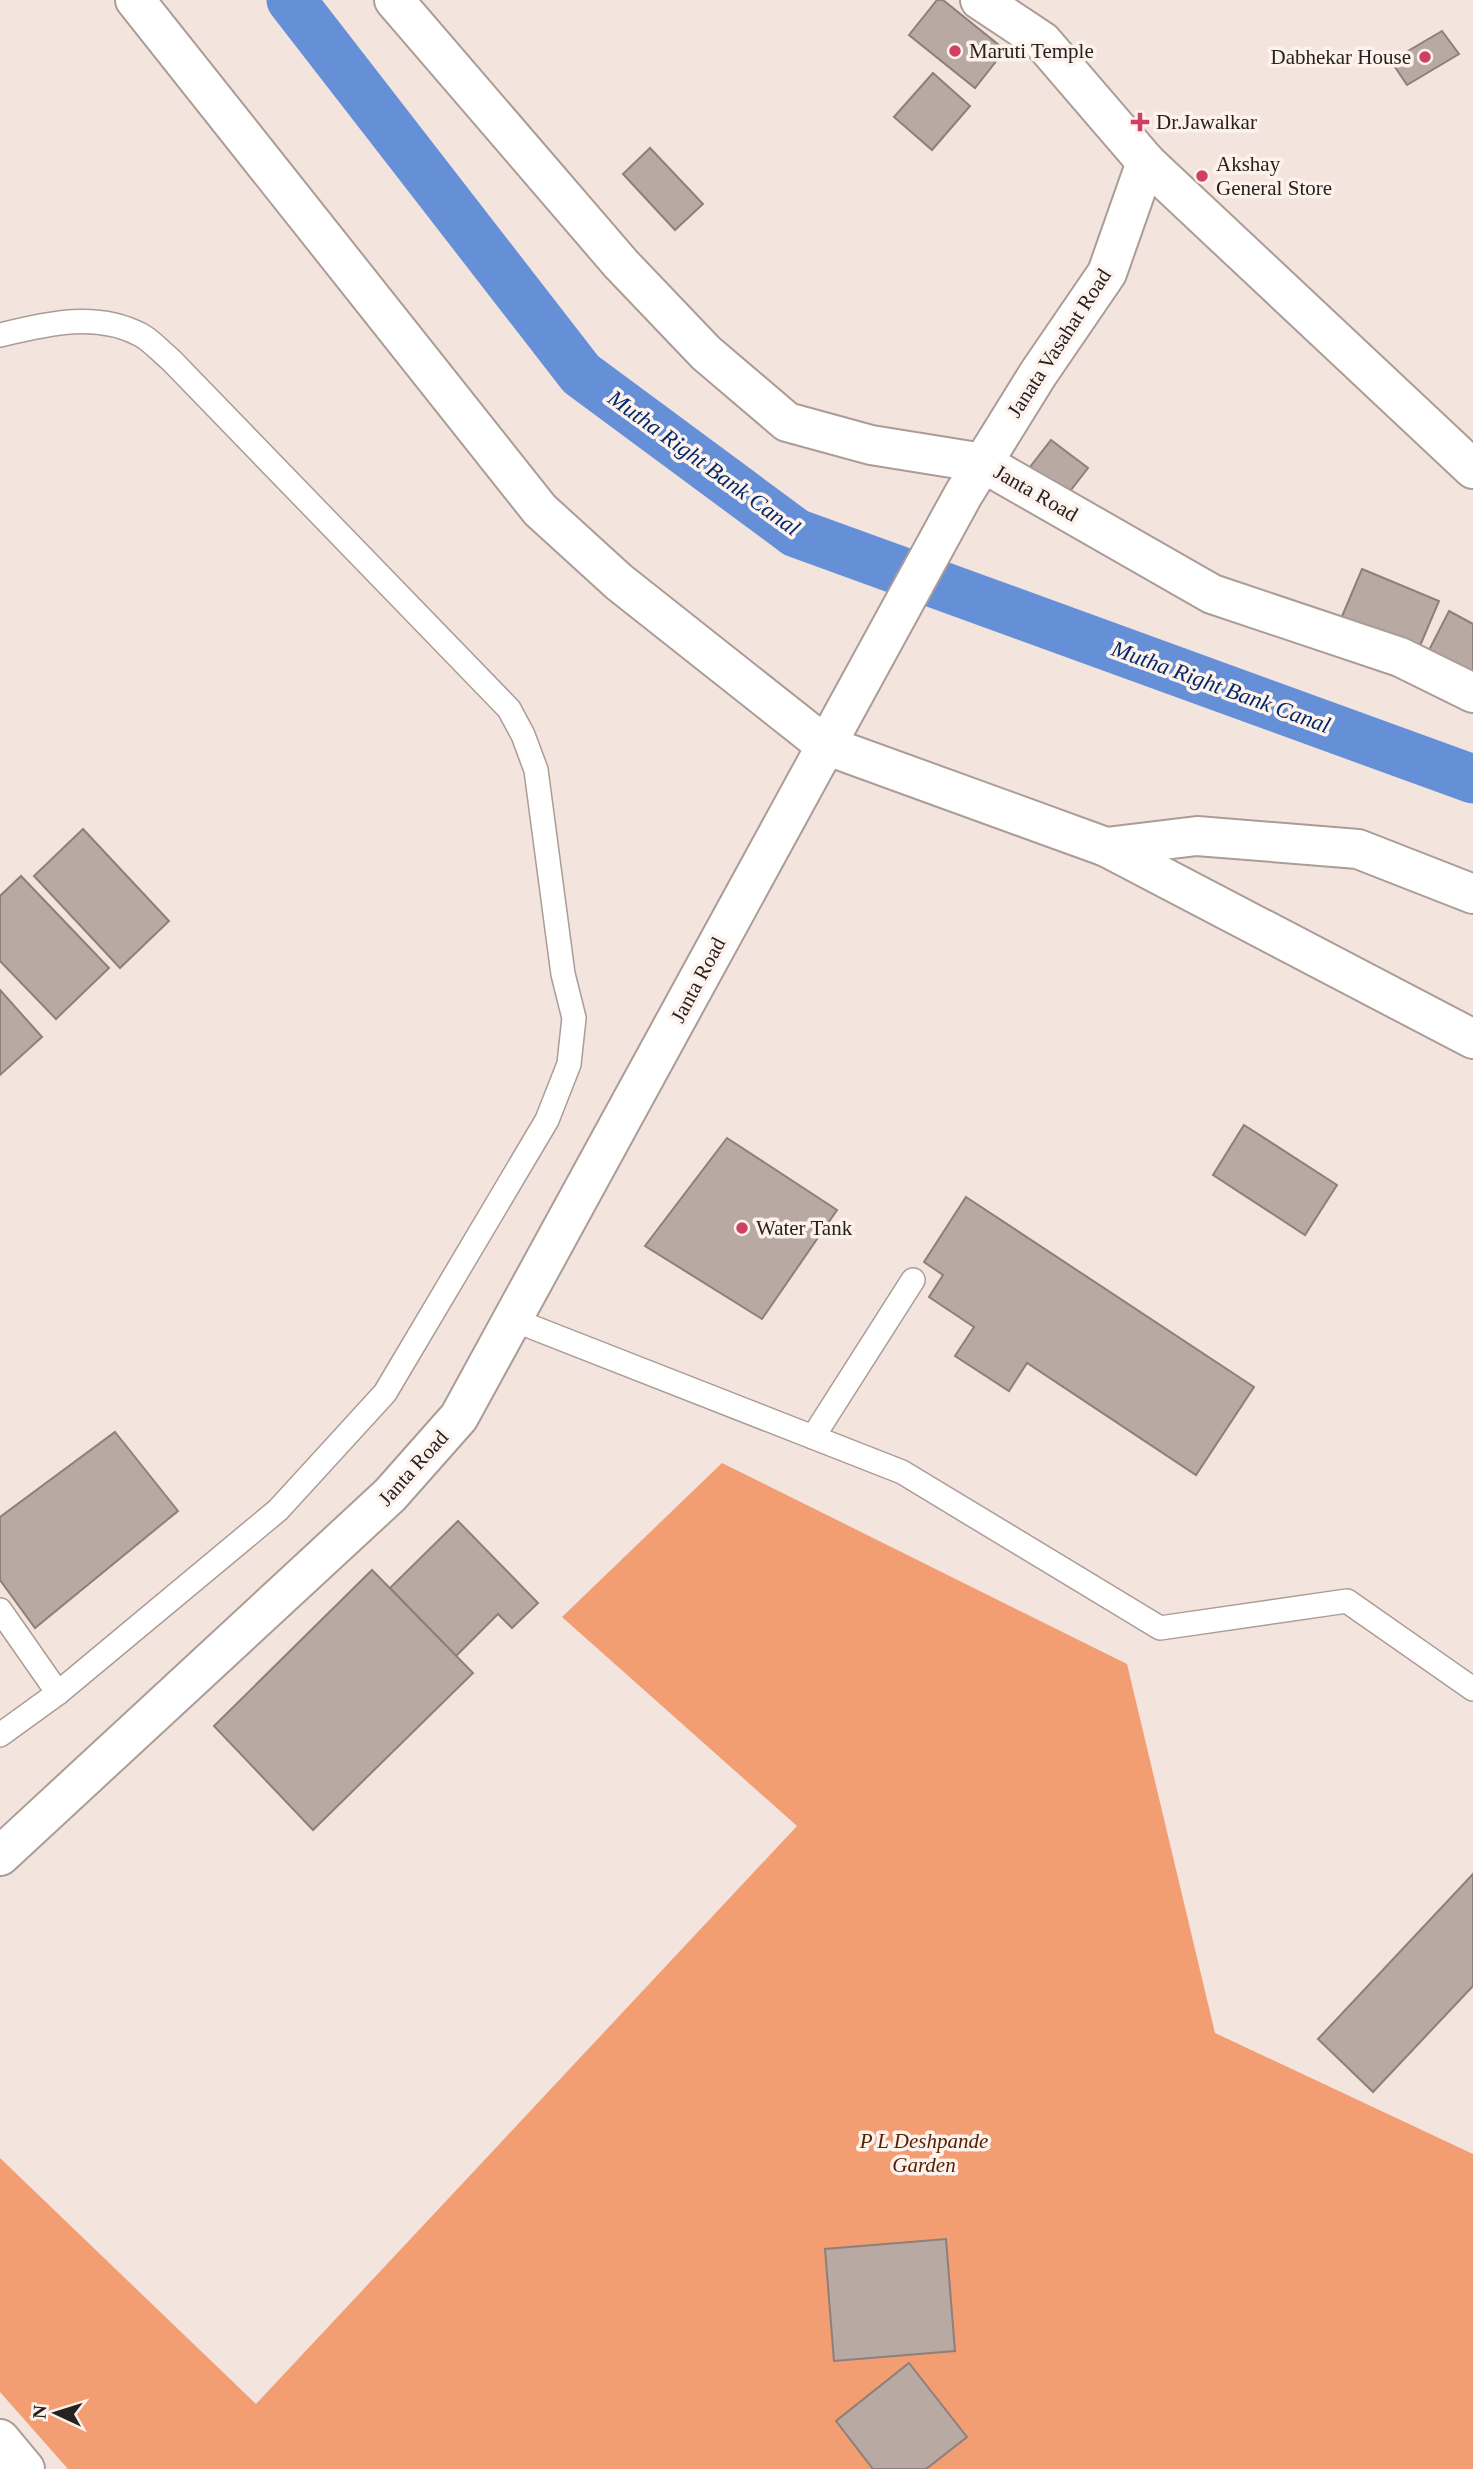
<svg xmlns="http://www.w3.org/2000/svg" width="1473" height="2469" viewBox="0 0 1473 2469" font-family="Georgia,serif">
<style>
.green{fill:#f39d73}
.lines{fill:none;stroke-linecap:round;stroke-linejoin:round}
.canal{stroke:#6590d8;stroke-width:49}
.building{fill:#b8a9a3;stroke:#8d7f79;stroke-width:2}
.service-casing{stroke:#ab9c96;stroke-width:26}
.minor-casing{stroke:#ab9c96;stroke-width:42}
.primary-casing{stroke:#ab9c96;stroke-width:42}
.service{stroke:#fff;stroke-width:23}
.minor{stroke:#fff;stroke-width:38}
.primary{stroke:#fff;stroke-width:38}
.poi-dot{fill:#cf4064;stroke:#fef2ec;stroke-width:2.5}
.labels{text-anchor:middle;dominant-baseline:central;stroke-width:7;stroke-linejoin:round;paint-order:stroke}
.poi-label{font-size:21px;fill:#27211f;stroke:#fef2ec;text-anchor:start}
.street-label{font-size:21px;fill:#27211f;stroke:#fef2ec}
.park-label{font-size:21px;font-style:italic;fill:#541f00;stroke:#fef2ec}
.water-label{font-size:23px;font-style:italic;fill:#032968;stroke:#fef2ec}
</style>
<rect width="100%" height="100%" fill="#f3e4dd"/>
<!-- green -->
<path class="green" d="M722,1463L1127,1664L1215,2033L1473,2154V2469H68L0,2392V2158L256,2404L797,1826L562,1617Z"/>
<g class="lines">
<!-- canal -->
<path class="canal" d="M291,0L581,374L796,533L1473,779"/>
</g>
<!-- building -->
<g class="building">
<path d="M937,0H943L1005,50L975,88L909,35Z"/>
<path d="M1442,31L1459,54L1407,85L1391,61Z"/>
<path d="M933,73L970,106L932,150L894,117Z"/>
<path d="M650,148L703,204L675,230L623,174Z"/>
<path d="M1051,440L1088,468L1067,495L1030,467Z"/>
<path d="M1362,569L1439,601L1417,653L1340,621Z"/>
<path d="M1449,611L1473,624V678L1427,654Z"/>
<path d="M83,829L169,921L120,968L34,876Z"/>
<path d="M21,876L109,968L56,1019L0,961V896Z"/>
<path d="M0,990L42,1037L0,1075Z"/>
<path d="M1244,1125L1337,1185L1305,1235L1213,1175Z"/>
<path d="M727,1138L837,1210L762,1319L645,1246Z"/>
<path d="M966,1197L1254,1387L1196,1475L1027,1363L1009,1391L955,1356L974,1327L929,1297L943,1275L924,1262Z"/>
<path d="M115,1432L178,1511L35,1628L0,1580V1517Z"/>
<path d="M458,1521L538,1603L512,1628L498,1614L456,1656L390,1588Z"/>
<path d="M372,1570L473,1673L313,1830L214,1726Z"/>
<path d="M1473,1874V1986L1373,2092L1318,2039Z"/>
<path d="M946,2239L955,2351L834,2361L825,2249Z"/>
<path d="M909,2363L967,2437L926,2469H873L836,2421Z"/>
</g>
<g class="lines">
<!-- service casing -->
<g class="service-casing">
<g id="service">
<path d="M0,335C46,324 96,311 141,335C152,341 161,352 171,360L509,709L523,735L536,770L563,974L574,1018L569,1064L547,1120L385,1393L278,1510L58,1693L0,1735"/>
<path d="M514,1320L902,1472L1160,1628L1347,1601L1473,1689"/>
<path d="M813,1437L913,1280"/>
<path d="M0,1610L58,1693"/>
</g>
</g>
<!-- minor casing -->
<g class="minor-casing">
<g id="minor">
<path d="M135,0L540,510L619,582L825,745L1106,847L1473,1039"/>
<path d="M394,0L621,264L706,353L787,422L871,445L983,463L1212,594L1400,657L1473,693"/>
<path d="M980,0L1042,41L1146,162L1473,469"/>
<path d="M1106,847L1197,836L1358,849L1473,894"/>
<path d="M0,1856L390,1495L459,1417L963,495L1038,374L1107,273L1146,162"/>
</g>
</g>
<!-- primary casing -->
<g class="primary-casing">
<path id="primary" d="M0,2439L25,2469"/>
</g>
<!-- service -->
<use href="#service" class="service"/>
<!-- minor -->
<use href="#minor" class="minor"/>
<!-- primary -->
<use href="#primary" class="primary"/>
</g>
<!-- markers -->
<g class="poi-dot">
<circle cx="955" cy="51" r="7"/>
<circle cx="1425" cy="57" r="7"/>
<path d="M1136.5 111.5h7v7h7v7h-7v7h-7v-7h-7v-7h7z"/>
<circle cx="1202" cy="176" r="7"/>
<circle cx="742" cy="1228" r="7"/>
</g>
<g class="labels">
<!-- poi labels -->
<g class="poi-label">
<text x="969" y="51">Maruti Temple</text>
<text x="1411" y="57" text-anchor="end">Dabhekar House</text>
<text x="1156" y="122">Dr.Jawalkar</text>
<text x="1216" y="164">Akshay<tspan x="1216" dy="24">General Store</tspan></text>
<text x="756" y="1228">Water Tank</text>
</g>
<!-- street labels -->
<g class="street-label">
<text transform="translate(1059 343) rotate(-57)">Janata Vasahat Road</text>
<text transform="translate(1036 493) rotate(30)">Janta Road</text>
<text transform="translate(698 980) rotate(-62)">Janta Road</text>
<text transform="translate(413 1468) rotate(-48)">Janta Road</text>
</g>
<!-- park labels -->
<g class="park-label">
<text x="924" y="2141">P L Deshpande<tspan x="924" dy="24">Garden</tspan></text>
</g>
<!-- water labels -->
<g class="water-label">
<text transform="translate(704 463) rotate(36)">Mutha Right Bank Canal</text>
<text transform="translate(1221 687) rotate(20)">Mutha Right Bank Canal</text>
</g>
</g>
<!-- north arrow -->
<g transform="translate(56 2413) rotate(274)" stroke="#fef2ec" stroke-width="5" paint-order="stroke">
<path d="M0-5L12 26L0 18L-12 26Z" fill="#27211f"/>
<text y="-10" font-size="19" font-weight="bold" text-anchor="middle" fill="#27211f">N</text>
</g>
</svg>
